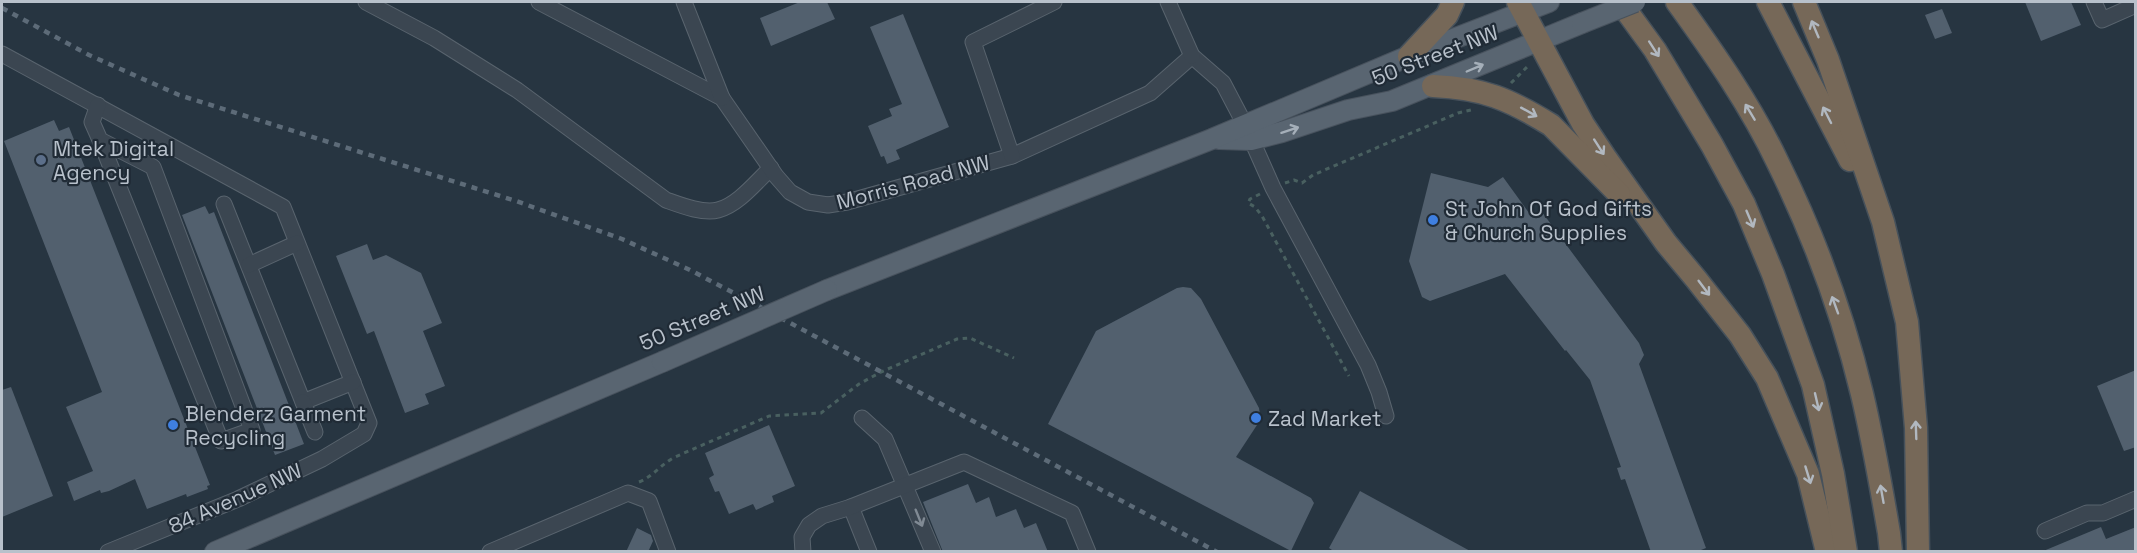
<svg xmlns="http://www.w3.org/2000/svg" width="2137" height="553" viewBox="0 0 2137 553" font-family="'Space Grotesk',sans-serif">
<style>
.building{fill:#52606e}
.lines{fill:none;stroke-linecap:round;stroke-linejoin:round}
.minor-casing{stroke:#59646e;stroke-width:17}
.major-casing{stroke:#48525d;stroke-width:22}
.highway-casing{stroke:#46515b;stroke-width:25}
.path{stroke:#496060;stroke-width:3;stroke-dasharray:4.5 4.5;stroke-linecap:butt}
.minor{stroke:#3b4651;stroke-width:15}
.major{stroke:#596571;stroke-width:20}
.highway{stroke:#766858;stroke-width:22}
.rail{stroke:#5d6b78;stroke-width:4.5;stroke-dasharray:6 6;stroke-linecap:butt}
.major-bridge-casing{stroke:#48525d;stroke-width:22;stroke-linecap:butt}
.major-bridge{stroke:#596571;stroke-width:20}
.oneway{stroke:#b1b8c0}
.oneway2{stroke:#a5afb9}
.oneway3{stroke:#808a94}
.service-dot{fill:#5c6f8a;stroke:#202b36;stroke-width:2}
.shop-dot{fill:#3f7fe0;stroke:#202b36;stroke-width:2}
.labels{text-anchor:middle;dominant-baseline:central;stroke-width:4.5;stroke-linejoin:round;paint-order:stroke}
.street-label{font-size:21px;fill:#b8c1cb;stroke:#202b36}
.poi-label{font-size:21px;fill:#b8c1cb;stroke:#202b36;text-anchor:start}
</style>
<rect width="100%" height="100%" fill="#273541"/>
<!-- building -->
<g class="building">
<path d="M800,2H827L835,19L771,46L760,18Z"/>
<path d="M2025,2H2071L2081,25L2041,41Z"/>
<path d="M1942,9L1952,33L1935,39L1925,15Z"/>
<path d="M903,14L949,127L896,150L900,159L887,164L884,156L881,157L868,126L892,116L889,109L902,104L870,27Z"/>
<path d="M54,120L59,131L69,127L210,485L207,486L208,489L187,497L186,494L147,509L135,479L109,491L101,493L100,490L74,501L67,482L93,471L66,407L102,392L4,141Z"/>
<path d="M1431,173L1488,187L1503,177L1529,213L1542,212L1639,343L1644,355L1639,364L1706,548L1696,552H1651L1625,479L1621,480L1617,468L1621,467L1590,380L1566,350L1565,351L1505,274L1430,301L1422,297L1409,261Z"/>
<path d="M205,206L209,214L214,212L304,444L275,455L182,215Z"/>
<path d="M367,244L373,260L386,255L421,273L442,323L423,331L445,386L425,394L429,404L405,413L374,331L367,334L336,256Z"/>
<path d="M1183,287L1191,288L1201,299L1259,408L1260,415L1257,425L1236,457L1311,498L1314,503L1291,551L1048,424L1096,331L1177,288Z"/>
<path d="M2136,370V447L2124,451L2097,386Z"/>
<path d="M11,387L53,496L2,517V390Z"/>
<path d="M769,425L795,486L772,496L774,502L756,510L753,504L729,514L719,491L715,492L709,478L714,475L705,453Z"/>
<path d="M968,484L976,503L989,497L996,517L1016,509L1024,528L1036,523L1048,552H943L923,502Z"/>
<path d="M1360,491L1472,552H1335L1329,548Z"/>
<path d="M2101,527L2106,539L2136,527V552H2041Z"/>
<path d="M637,528L651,535L653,541L648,552H626Z"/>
</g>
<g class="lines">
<!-- minor casing -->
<g class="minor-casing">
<g id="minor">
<path d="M366,2L434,38L517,90L666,200C680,205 703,214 718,210C738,205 756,182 771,168"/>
<path d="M539,2L722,98L776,176L790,192L808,202L828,205L847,202L1012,156L1150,93L1192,56L1223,83L1245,125L1273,188L1368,365L1379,392L1386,416"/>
<path d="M684,2L722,98"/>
<path d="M1168,2L1192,56"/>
<path d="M2094,2L2102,20L2136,5"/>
<path d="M2,54L283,207L369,423L364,434L322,459L238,499L108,552"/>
<path d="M98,105L92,122L100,140L153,167L252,430L221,441L100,140"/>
<path d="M1012,156L973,42L1054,2"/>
<path d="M224,204L303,402L353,382"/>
<path d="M249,265L297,243"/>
<path d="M303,402L315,432"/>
<path d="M862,418L885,439L933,552"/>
<path d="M851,507L869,552"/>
<path d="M2045,531L2087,513H2103L2136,499"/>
<path d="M490,552L628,493L649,501L668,552"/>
<path d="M803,552L802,537L809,525L822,516L851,507L964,462L1072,513L1088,552"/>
</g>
</g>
<!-- major casing -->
<g class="major-casing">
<g id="major">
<path d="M1219,139L1251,140L1282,132L1348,110L1392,101L1582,23"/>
<path d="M827,290L1212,139L1409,56L1549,2"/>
<path d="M215,552L662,362"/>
</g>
</g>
<!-- highway casing -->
<g class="highway-casing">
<g id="highway">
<path d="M1518,2L1583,124L1605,157L1666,243L1696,279L1740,335L1767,378L1808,474L1827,552"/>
<path d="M1620,2L1655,50L1712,145L1744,204L1773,274L1813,385L1833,474L1846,552"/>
<path d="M1677,2C1714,53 1751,106 1778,163C1814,236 1843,315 1862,394C1873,440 1881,486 1889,533L1891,552"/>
<path d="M1768,2L1850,160"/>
<path d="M1804,2L1828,60L1883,222L1907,322L1916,428L1918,552"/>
<path d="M1409,56L1447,15L1453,2"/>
<path d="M1433,86C1483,88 1509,99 1551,125L1619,194"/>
</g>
</g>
<!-- path -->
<g class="path">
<path d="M1511,83L1530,64"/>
<path d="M1285,183L1294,180L1302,183L1313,175L1458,113L1471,110"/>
<path d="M1260,194L1250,199L1248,203L1255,207L1262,216L1349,376"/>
<path d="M639,482C654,476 661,464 675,457L769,416L821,413L859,384L881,372L957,339L970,338L1014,358"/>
</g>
<!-- minor -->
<use href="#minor" class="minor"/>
<!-- major -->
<use href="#major" class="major"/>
<!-- highway -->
<use href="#highway" class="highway"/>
<!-- rail -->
<path class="rail" d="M2,8L89,55L179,95L516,201L622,239L690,270L766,310L1217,552"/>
<!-- major-bridge casing -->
<g class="major-bridge-casing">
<g id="major-bridge">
<path d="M1582,23L1635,2"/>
<path d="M662,362L827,290"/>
</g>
</g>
<!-- major-bridge -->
<use href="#major-bridge" class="major-bridge"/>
</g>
<!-- one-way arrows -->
<defs><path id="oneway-shaft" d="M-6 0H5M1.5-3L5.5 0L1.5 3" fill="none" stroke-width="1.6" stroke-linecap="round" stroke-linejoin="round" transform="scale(1.5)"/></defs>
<g class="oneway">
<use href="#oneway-shaft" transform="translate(1815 29) rotate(-113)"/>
<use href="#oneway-shaft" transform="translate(1654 49) rotate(57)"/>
<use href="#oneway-shaft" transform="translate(1529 112) rotate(29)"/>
<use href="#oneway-shaft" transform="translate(1750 112) rotate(-121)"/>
<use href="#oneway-shaft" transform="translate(1827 115) rotate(-117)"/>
<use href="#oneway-shaft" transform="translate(1599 147) rotate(57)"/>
<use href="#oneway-shaft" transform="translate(1750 219) rotate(67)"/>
<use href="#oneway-shaft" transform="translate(1704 288) rotate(53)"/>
<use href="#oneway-shaft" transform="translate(1835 305) rotate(-110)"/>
<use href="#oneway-shaft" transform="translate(1817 402) rotate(77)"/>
<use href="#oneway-shaft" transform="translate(1916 430) rotate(-92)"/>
<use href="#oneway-shaft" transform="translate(1808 475) rotate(73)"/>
<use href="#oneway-shaft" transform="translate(1882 494) rotate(-100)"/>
</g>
<g class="oneway2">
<use href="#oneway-shaft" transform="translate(1475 68) rotate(-23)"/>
<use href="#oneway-shaft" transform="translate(1290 130) rotate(-18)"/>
</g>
<use class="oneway3" href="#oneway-shaft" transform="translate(919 518) rotate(68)"/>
<!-- markers -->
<circle class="service-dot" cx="41" cy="160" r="6"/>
<g class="shop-dot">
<circle cx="1433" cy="220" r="6"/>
<circle cx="1256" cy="418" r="6"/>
<circle cx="173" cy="425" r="6"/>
</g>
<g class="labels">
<!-- street labels -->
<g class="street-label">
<text transform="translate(1435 55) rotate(-21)">50 Street NW</text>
<text transform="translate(913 182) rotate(-15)">Morris Road NW</text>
<text transform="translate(702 318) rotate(-23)">50 Street NW</text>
<text transform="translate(235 498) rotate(-24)">84 Avenue NW</text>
</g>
<!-- poi labels -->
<g class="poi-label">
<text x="53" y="148">Mtek Digital<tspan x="53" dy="24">Agency</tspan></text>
<text x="1445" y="208">St John Of God Gifts<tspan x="1445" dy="24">&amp; Church Supplies</tspan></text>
<text x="185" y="413">Blenderz Garment<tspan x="185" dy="24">Recycling</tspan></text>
<text x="1268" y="418">Zad Market</text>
</g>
</g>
<!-- border -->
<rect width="2137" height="553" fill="none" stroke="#b8c1cb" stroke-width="6"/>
</svg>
